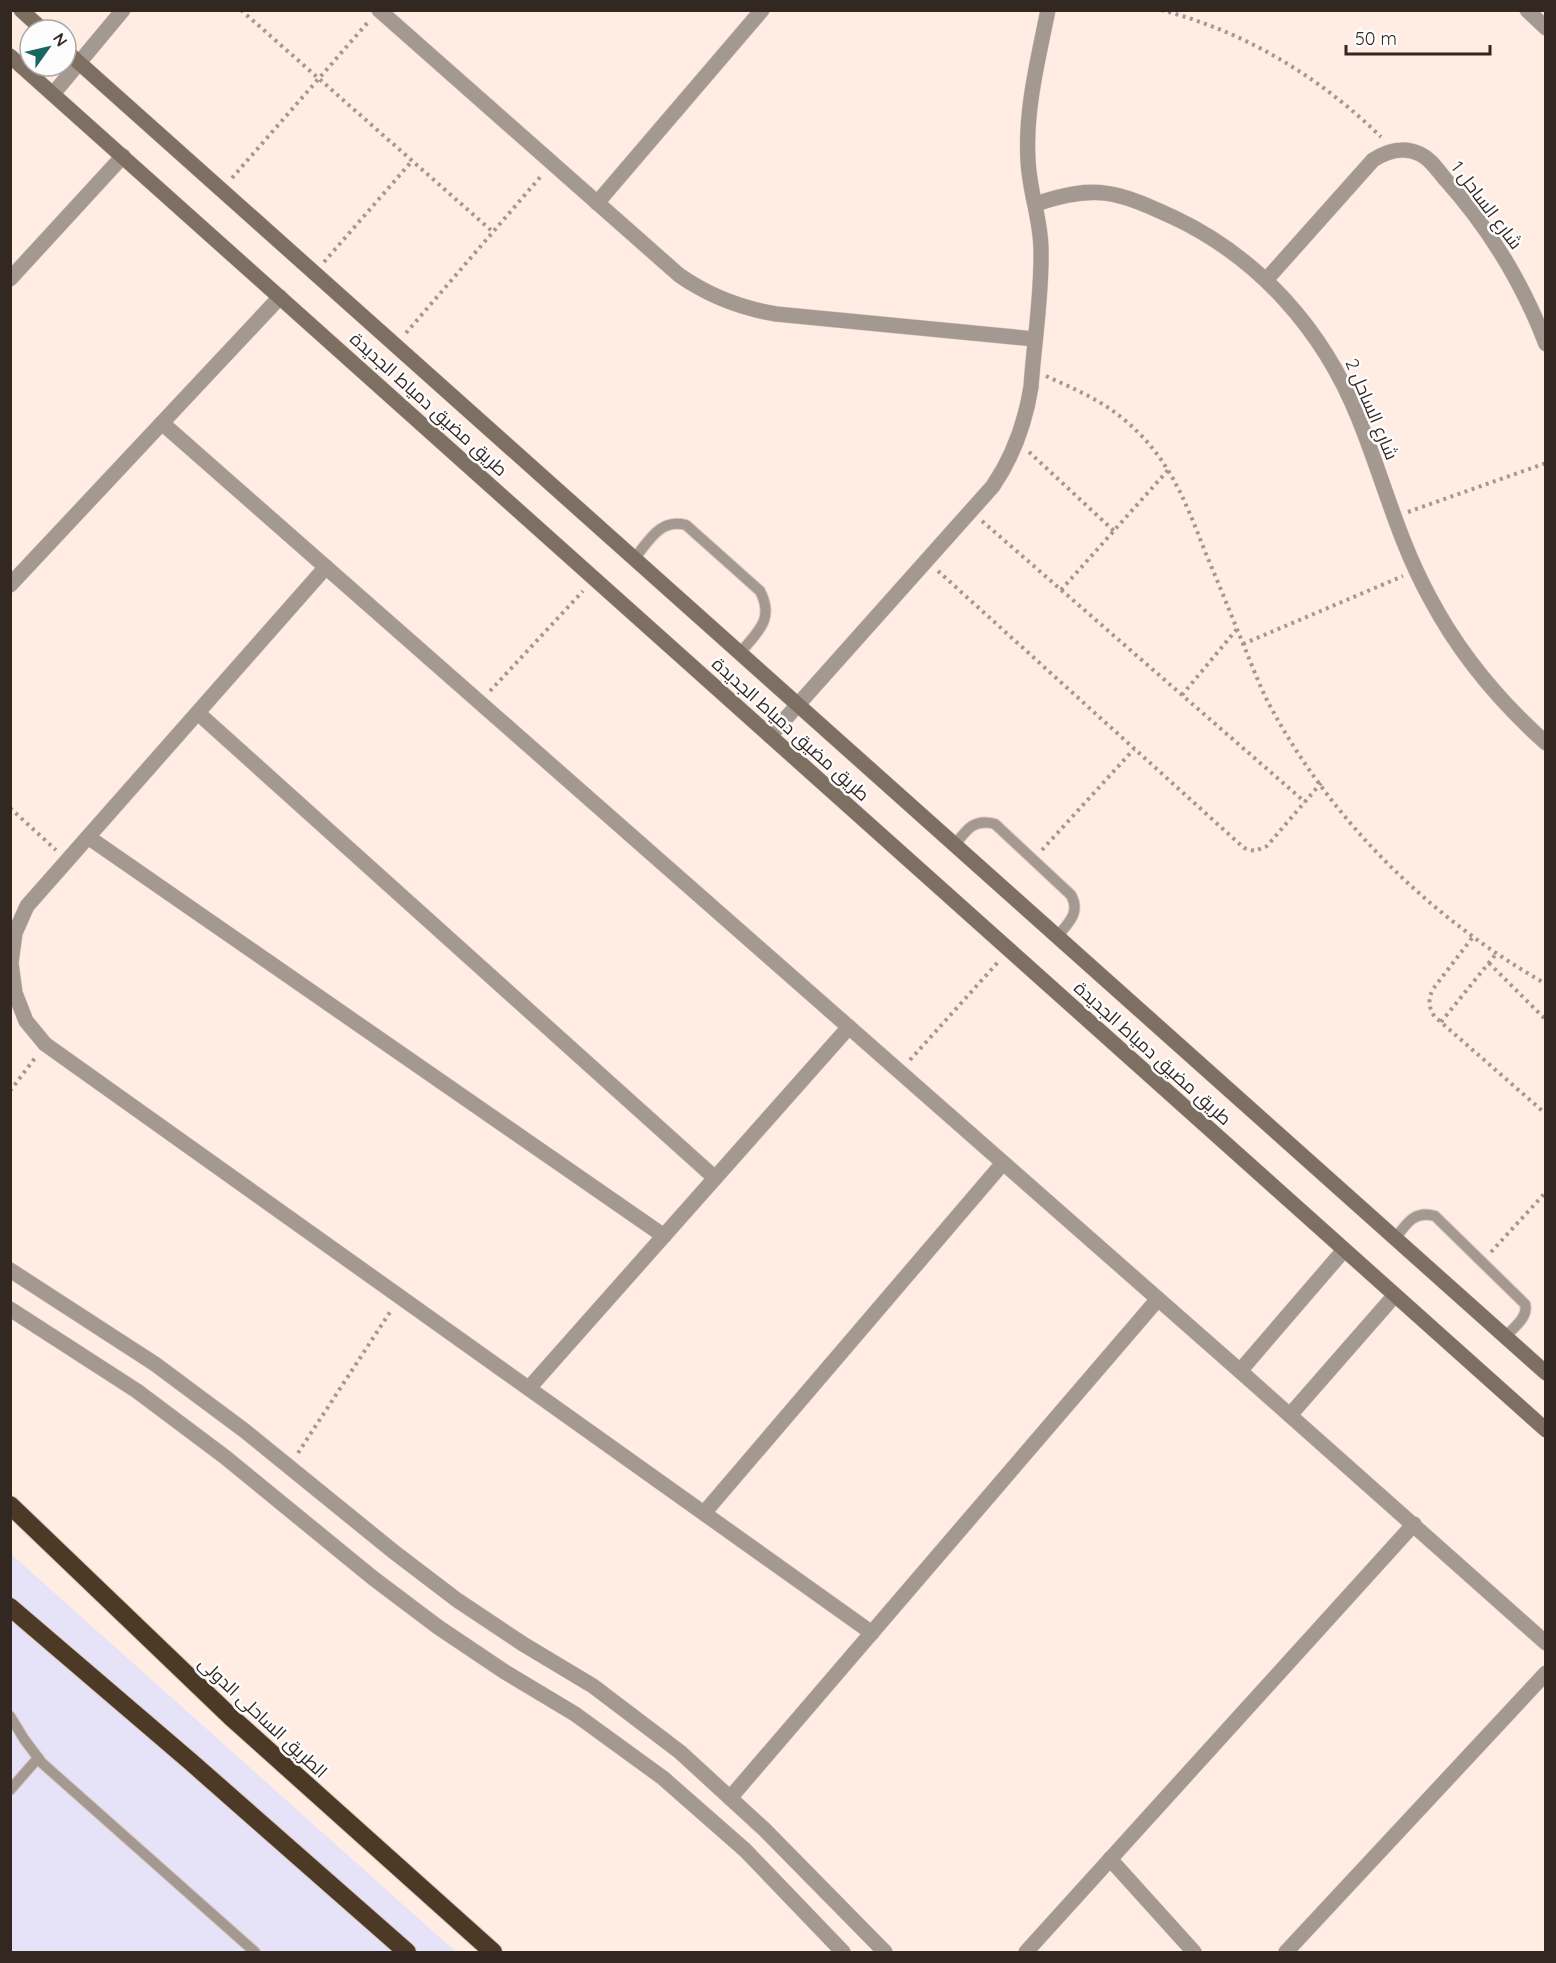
<svg xmlns="http://www.w3.org/2000/svg" width="1556" height="1963" viewBox="0 0 1556 1963" font-family="Quicksand,Cairo,sans-serif">
<style>
.commercial{fill:#e6e3f9}
.lines{fill:none;stroke-linecap:round;stroke-linejoin:round}
.lane-casing{stroke:#dac9c0;stroke-width:12}
.street-casing{stroke:#dac9c0;stroke-width:16}
.secondary-casing{stroke:#dac9c0;stroke-width:16}
.highway-casing{stroke:#dac9c0;stroke-width:20}
.path{stroke:#a79790;stroke-width:4;stroke-dasharray:3 4.5;stroke-linecap:butt}
.lane{stroke:#a39990;stroke-width:10}
.street{stroke:#a39990;stroke-width:15}
.secondary{stroke:#7d7062;stroke-width:15}
.highway{stroke:#4c3a27;stroke-width:18}
.labels{text-anchor:middle;dominant-baseline:central;stroke-width:5;stroke-linejoin:round;paint-order:stroke}
.street-label{font-size:18px;fill:#332722;stroke:#fdfdfd}
</style>
<rect width="100%" height="100%" fill="#ffece3"/>
<!-- commercial -->
<path class="commercial" d="M11,1554L456,1952H11Z"/>
<g class="lines">
<!-- lane casing -->
<g class="lane-casing">
<g id="lane">
<path d="M634,559C649,541 660,518 686,525L760,591C775,620 757,632 740,653"/>
<path d="M955,845C966,830 974,818 995,824L1071,895C1081,913 1068,923 1057,937"/>
<path d="M1395,1239C1406,1224 1414,1210 1435,1216L1525,1304C1529,1317 1513,1328 1505,1337"/>
<path d="M10,1716L24,1739L42,1763L255,1952"/>
<path d="M10,1790L38,1758"/>
</g>
</g>
<!-- street casing -->
<g class="street-casing">
<g id="street">
<path d="M379,10L679,275C709,296 740,308 776,314L1035,339"/>
<path d="M1527,10L1546,28"/>
<path d="M53,94L123,10"/>
<path d="M597,203L762,10"/>
<path d="M1036,204C1096,183 1119,192 1175,218C1259,258 1323,330 1358,417C1383,478 1398,540 1430,598C1459,653 1500,702 1546,743"/>
<path d="M10,279L123,156"/>
<path d="M1266,280L1373,160C1387,151 1403,146 1420,154C1431,159 1438,171 1446,180C1489,228 1523,284 1546,344"/>
<path d="M162,423L1240,1371L1546,1643"/>
<path d="M326,567L27,906L15,933L11,963L15,993L26,1021L45,1044L872,1633"/>
<path d="M10,585L280,297"/>
<path d="M198,713L715,1178"/>
<path d="M770,736L993,486C1014,455 1025,424 1031,387C1034,342 1042,296 1041,250C1041,219 1029,191 1028,160C1025,110 1038,60 1048,10"/>
<path d="M88,837L664,1236"/>
<path d="M10,1270L155,1364L245,1431L394,1552L457,1600L523,1644L593,1686L680,1752L765,1830L885,1952"/>
<path d="M10,1309L137,1391L225,1457L373,1578L438,1627L505,1672L575,1714L663,1778L745,1850L843,1952"/>
<path d="M1240,1371L1344,1250"/>
<path d="M529,1388L849,1027"/>
<path d="M1290,1415L1395,1295"/>
<path d="M704,1513L1003,1163"/>
<path d="M730,1798L1158,1299"/>
<path d="M1110,1859L1194,1952"/>
<path d="M1026,1952L1414,1524"/>
<path d="M1286,1952L1546,1673"/>
</g>
</g>
<!-- secondary casing -->
<g class="secondary-casing">
<g id="secondary">
<path d="M21,10L43,30"/>
<path d="M66,51L1546,1373"/>
<path d="M10,56L1546,1430"/>
</g>
</g>
<!-- highway casing -->
<g class="highway-casing">
<g id="highway">
<path d="M10,1505L231,1717L493,1952"/>
<path d="M10,1607L191,1762L407,1952"/>
</g>
</g>
<!-- path -->
<g class="path">
<path d="M241,10L493,232"/>
<path d="M1161,10C1244,31 1320,77 1381,137"/>
<path d="M232,178L369,21"/>
<path d="M324,262L412,161"/>
<path d="M406,333L542,175"/>
<path d="M1046,376C1072,388 1099,399 1121,417C1169,456 1184,498 1206,554C1219,584 1231,615 1244,646C1252,665 1259,685 1269,704C1332,822 1430,918 1546,984"/>
<path d="M1029,452L1114,531"/>
<path d="M1408,512L1546,463"/>
<path d="M982,521L1305,802"/>
<path d="M938,571L1244,848L1255,851L1267,846L1321,783"/>
<path d="M1061,590L1169,469"/>
<path d="M1243,644L1403,576"/>
<path d="M490,691L583,591"/>
<path d="M1182,695L1237,629"/>
<path d="M10,808L56,850"/>
<path d="M1042,850L1134,749"/>
<path d="M1472,938L1433,989C1428,999 1428,1007 1435,1017L1546,1114"/>
<path d="M1489,963L1546,1020"/>
<path d="M1441,1022L1496,954"/>
<path d="M910,1060L999,961"/>
<path d="M10,1091L35,1058"/>
<path d="M1491,1252L1546,1192"/>
<path d="M298,1453L392,1309"/>
</g>
<!-- lane -->
<use href="#lane" class="lane"/>
<!-- street -->
<use href="#street" class="street"/>
<!-- secondary -->
<use href="#secondary" class="secondary"/>
<!-- highway -->
<use href="#highway" class="highway"/>
</g>
<g class="labels">
<!-- street labels -->
<g class="street-label">
<text transform="translate(1487 205) rotate(53)">شارع الساحل 1</text>
<text transform="translate(429 404) rotate(42)">طريق مضيق دمياط الجديدة</text>
<text transform="translate(1372 409) rotate(67)">شارع الساحل 2</text>
<text transform="translate(791 729) rotate(42)">طريق مضيق دمياط الجديدة</text>
<text transform="translate(1153 1053) rotate(42)">طريق مضيق دمياط الجديدة</text>
<text transform="translate(263 1717) rotate(43)">الطريق الساحلى الدولى</text>
</g>
</g>
<!-- border -->
<rect width="1556" height="1963" fill="none" stroke="#332722" stroke-width="24"/>
<!-- north arrow -->
<g transform="translate(48 48) rotate(56)"><circle r="28" fill="#fdfdfd" stroke="#aca7a5" stroke-width="1.5"/>
<path d="M0-4.5L10 22L0 15L-10 22Z" fill="#186561"/>
<text y="-9" font-size="16" font-weight="bold" text-anchor="middle" fill="#332722">N</text>
</g>
<!-- scale -->
<path d="M1346 45v9h144v-9" fill="none" stroke="#332722" stroke-width="3"/>
<text x="1355" y="45" font-size="18" fill="#332722" stroke="#fdfdfd" stroke-width="4.5" paint-order="stroke">50 m</text>
</svg>
